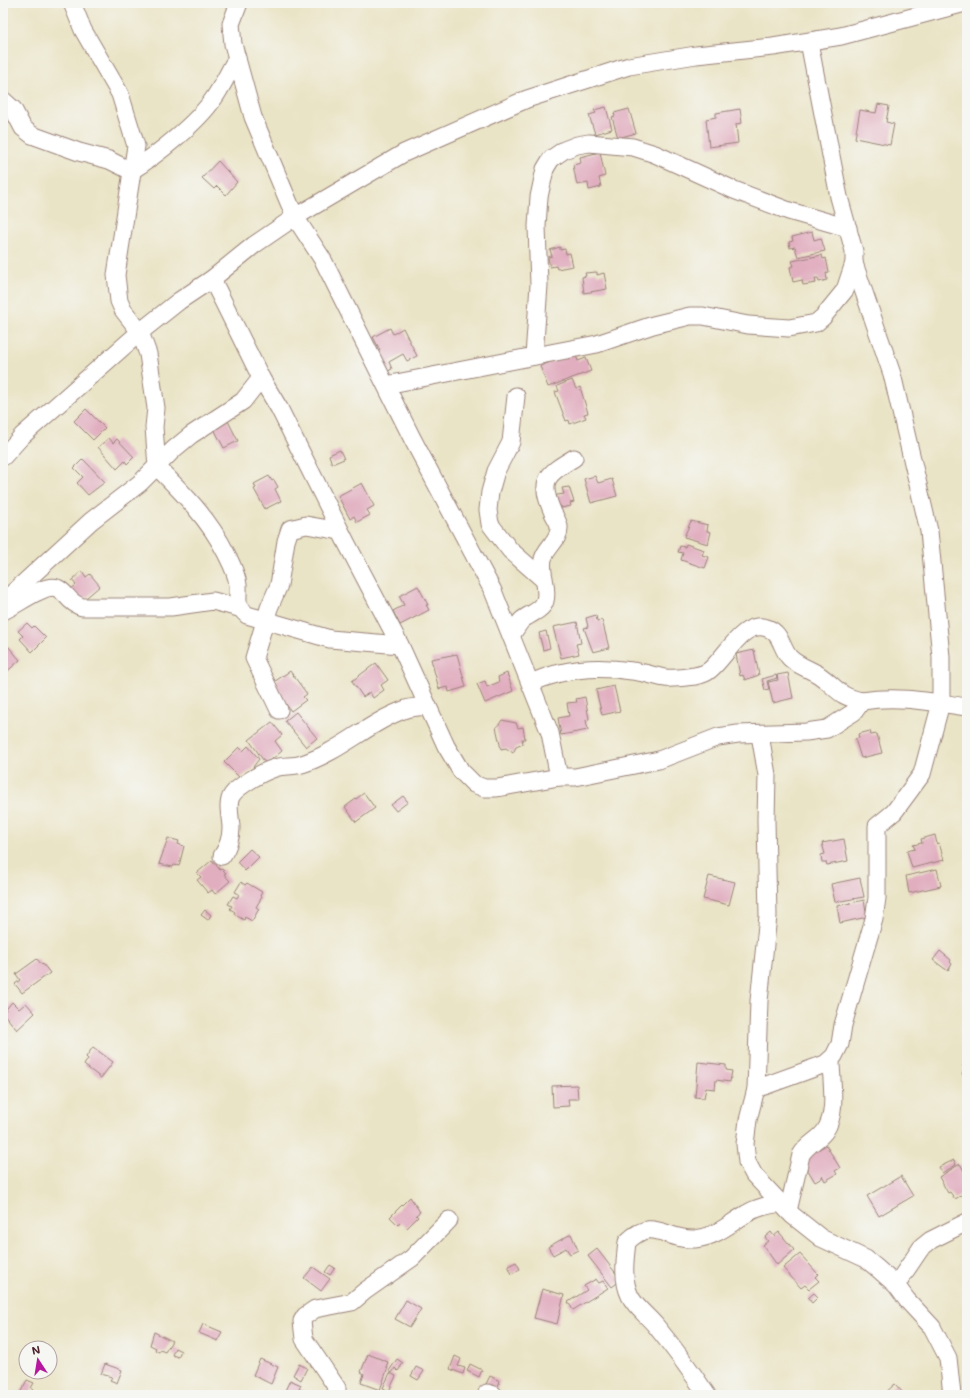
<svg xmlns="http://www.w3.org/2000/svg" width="970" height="1398" viewBox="0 0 970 1398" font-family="Mali,sans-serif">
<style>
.building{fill:#e1aec0}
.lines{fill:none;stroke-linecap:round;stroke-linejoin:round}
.minor-casing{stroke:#9a8278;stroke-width:19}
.minor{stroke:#fff;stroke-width:17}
</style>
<rect width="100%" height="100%" fill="#f6f6f2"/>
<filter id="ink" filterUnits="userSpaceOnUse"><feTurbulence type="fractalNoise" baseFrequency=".025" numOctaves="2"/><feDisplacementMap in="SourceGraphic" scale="8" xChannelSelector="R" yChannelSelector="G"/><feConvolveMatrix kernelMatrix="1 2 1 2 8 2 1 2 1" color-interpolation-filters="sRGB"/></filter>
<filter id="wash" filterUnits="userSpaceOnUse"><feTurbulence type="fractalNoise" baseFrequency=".012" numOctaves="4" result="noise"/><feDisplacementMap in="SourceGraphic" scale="16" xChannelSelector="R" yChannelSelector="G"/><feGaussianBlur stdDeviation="0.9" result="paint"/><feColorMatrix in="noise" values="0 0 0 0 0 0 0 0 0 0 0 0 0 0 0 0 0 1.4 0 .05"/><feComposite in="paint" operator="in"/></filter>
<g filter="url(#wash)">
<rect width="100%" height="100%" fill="#eae4c6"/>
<g id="blocks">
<!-- building -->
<g class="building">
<path d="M878,104L889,106L886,122L894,124L890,145L855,138L860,110L876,113Z"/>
<path d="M606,107L612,129L595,134L589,115L596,113L594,110Z"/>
<path d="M629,109L636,133L618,138L612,117L615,116L614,113Z"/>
<path d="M740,109L742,123L736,124L738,143L709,147L706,119L716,117V113Z"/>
<path d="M600,152L605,176L599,178L601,187L589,190L588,183L577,185L573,165L581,163L580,157Z"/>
<path d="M218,161L237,182L226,195L217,186L214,189L202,178Z"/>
<path d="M812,232L814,240L821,238L825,251L798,257L795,247L790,248L789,242L793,241L792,237Z"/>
<path d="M560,247V250L565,249L566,254L570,253L573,266L557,269L556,266L550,267L548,257L552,256L550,250Z"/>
<path d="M822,255L823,259L826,258L829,272L826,273L827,280L819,282L818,278H815L816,283L803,285L802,280L793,282L790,267L794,266L792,261Z"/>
<path d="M597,272V275L604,273L607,289L584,293L582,277L586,276L585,273Z"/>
<path d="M390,328L393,334L403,328L417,356L407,361L403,354L389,362L392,369L384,373L374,353L380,350L373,337Z"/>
<path d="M575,353L578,361L586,358L591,371L548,387L540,366Z"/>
<path d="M572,380L576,389L580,387L588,413L584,414L586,418L570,424L569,420L566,421L555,392L559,391L557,386Z"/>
<path d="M86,409L105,428L93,440L74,421Z"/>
<path d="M227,419L238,441L224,448L213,427Z"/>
<path d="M109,438L113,443L117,439L134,457L127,464L125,461L117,469L98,447Z"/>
<path d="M340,450L344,459L332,464L329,455Z"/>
<path d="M83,459L105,482L88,495L77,483L83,477L74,468Z"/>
<path d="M269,476L272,481L274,480L278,487L275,489L281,501L265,509L254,489L256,488L254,484Z"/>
<path d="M595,476L598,483L612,479L617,496L591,503L584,479Z"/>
<path d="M362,483L374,506L367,510L370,515L357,522L354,516L350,519L338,496Z"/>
<path d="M569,487L574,502L570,503L571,506L561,508V506L555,507L552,496L564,494L562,488Z"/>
<path d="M691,521L708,525L707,531L711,532L708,544L684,537Z"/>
<path d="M686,544L704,550L702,555L709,557L705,568L681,560L683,553L678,552L680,546L685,547Z"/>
<path d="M82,571L86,577L90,574L100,586L80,603L69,591L76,585L72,580Z"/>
<path d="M418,586L428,605H426L429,610L400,625L393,611L404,605L399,596Z"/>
<path d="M596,615L597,621L602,620L609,648L593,652L584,628L588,627L586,618Z"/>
<path d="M577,622L581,643L576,644L579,654L561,658L553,627Z"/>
<path d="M27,623L32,628L34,626L46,638L32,652L20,639L23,636L18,631Z"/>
<path d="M546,631L550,648L543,650L539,633Z"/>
<path d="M8,646L20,660L3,675V650Z"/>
<path d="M754,650L759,675L745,680L743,675L740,676L736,654Z"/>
<path d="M457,654L466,687L449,692L448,687L439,689L431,659Z"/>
<path d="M376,663L388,680L381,685L384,690L373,698L370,692L363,697L352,681Z"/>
<path d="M290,671L307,694L303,697L306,700L291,711L271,684Z"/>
<path d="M507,673L513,691L485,703L477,684L485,681L487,687L499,682L498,677Z"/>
<path d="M788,673L793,698L773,703L768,682L778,680L777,675Z"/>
<path d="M776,675L777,678L767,681L769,689L765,690L762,679Z"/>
<path d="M614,686L620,711L602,715L596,690Z"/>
<path d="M585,697L589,719L586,720L588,730L561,735L558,718L569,716L567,703L577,702L576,699Z"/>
<path d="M296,712L317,738L306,747L285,721Z"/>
<path d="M502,720L516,723L518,728L523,727L525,739H522L523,744L516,747L513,753L506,748L501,749L496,727L498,726Z"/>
<path d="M272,722L282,735L275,741L282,751L266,764L249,740Z"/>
<path d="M870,731L871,735L877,734L882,753L861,758L855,739L859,738L858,734Z"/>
<path d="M248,746L259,759L253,767L254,768L240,778L224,762L239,747L243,751Z"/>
<path d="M364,793L375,808L356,822L345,807Z"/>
<path d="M403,796L408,802L396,811L391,805Z"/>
<path d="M935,835L937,844L939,843L944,860L912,868L907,851L915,849L913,845L922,843L921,839Z"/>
<path d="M168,838L179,841L178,844L184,846L179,866L174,865L173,867L159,864Z"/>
<path d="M844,839L848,861L827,865L826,862H822L821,855L825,854L822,843Z"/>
<path d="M250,849L259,857L245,871L237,862Z"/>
<path d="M212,860L220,870L222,869L226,873L224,874L230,881L215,894L212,890L208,893L197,880L201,877L197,873Z"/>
<path d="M937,869L941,886L909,893L906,876Z"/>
<path d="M709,876L735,882L729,905L703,899Z"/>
<path d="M860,878L864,897L835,902L831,884Z"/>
<path d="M241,882L245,885L247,883L262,892L260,896L262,897L256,907L259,909L252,921L245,917L244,920L234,914L235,912L230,909L232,906L228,904L233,896L237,898L239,894L235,892Z"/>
<path d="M864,900L867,917L840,923L837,906Z"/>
<path d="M205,910L211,915L208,920L201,915Z"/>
<path d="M940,951L951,960L950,962L952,964L948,971L933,960Z"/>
<path d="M37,959L42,965L43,964L50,973L22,993L15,984L20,980L16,974Z"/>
<path d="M12,1002L19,1009L26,1003L35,1013L17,1030L3,1013Z"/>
<path d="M93,1047L113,1062L101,1078L84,1065L88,1059L86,1057Z"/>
<path d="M698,1062L726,1065V1070L732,1071L730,1082L716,1080L715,1089L706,1088L704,1098L695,1097Z"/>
<path d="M967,1063V1083L962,1073L966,1071L963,1065Z"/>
<path d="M577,1085L578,1099H568L569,1106L553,1107L552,1086Z"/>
<path d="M826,1145L840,1168L835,1171L837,1174L825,1181L822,1175V1178L815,1182L805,1165L804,1158L813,1147L816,1151Z"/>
<path d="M954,1160L956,1165L942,1173L939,1167Z"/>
<path d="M960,1164L967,1176V1192L955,1199L950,1192L948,1193L939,1177Z"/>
<path d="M901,1176L913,1196L879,1216L867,1196Z"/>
<path d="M410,1197L420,1212L416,1215L418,1217L407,1228L401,1222L398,1225L390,1217Z"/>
<path d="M771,1232L774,1236L779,1232L794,1250L777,1265L763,1245L768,1241L765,1237Z"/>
<path d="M571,1234L578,1250L570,1254L566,1248L553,1255L548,1247Z"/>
<path d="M597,1249L621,1280L612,1287L588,1256Z"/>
<path d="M800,1254L818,1274L815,1277L819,1281L809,1289L805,1285L801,1288L783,1268Z"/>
<path d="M516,1262L520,1269L512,1274L508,1266Z"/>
<path d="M330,1265L335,1268L330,1275L325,1272Z"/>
<path d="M313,1267L330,1279L321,1291L304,1278Z"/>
<path d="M596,1279L599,1283L603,1281L608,1288L573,1310L568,1302L587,1290L584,1286Z"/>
<path d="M542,1289L564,1295L557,1324L534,1318Z"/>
<path d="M814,1293L818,1297L812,1303L808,1298Z"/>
<path d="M406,1300L421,1309L410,1327L395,1319Z"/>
<path d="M203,1324L222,1332L218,1341L199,1333Z"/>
<path d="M154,1332L172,1341L165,1352L160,1350L159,1352L155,1350L156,1348L150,1345Z"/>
<path d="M41,1342L48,1348H35Z"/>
<path d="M175,1348L181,1351L178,1357L172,1355Z"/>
<path d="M368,1354L388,1362L386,1367H388L380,1390L361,1383L364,1374L361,1372Z"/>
<path d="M455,1356L461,1359L458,1366L465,1368L463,1374L450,1369Z"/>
<path d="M260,1359L278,1367L271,1384L253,1375Z"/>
<path d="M397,1359L403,1363L398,1371L395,1368L392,1373L389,1371Z"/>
<path d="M105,1364L122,1370L117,1383L110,1380L112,1377L101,1374Z"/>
<path d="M299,1364L307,1368L301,1380L293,1375Z"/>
<path d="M470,1364L482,1370L479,1377L467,1371Z"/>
<path d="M416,1367L424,1371L418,1380L411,1376Z"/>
<path d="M390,1373L396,1376L389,1391L383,1388Z"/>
<path d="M490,1376L500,1381L497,1389L486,1384Z"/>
<path d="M27,1380L34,1383L31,1388L33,1389L29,1395H19Z"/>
<path d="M290,1380L301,1385L299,1389L306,1392L305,1395H283Z"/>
<path d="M895,1384L905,1395H883Z"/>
</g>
</g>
</g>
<g filter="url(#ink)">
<use href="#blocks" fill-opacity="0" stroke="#9a8278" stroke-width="1"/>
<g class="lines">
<!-- minor casing -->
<g class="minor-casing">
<g id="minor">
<path d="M72,3L83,30L120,94L136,146L116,275L119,301L123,310L140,332L148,354L156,408L154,427L157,467C183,493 209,519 226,553C231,563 237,574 238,585C239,601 234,603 247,615L330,639L400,645"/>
<path d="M239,3L231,24L233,44L253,117L295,217L323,260L413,440L493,591L550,733L559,777"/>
<path d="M3,100L13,109L23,128L32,135L79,152L109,160L131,171C156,156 198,122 214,98C223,85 229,71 237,58"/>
<path d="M212,279L261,378L279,408L346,542L400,645L446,746L461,771L474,784L484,788H497L559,777H575L659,760L718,737L738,734L806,732L827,729L854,712L862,701C899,695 931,702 967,707"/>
<path d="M534,356L539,285L537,226L539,197L545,169L551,159L564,150L577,145L589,143L633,147L655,154L734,190L789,211L848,228"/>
<path d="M386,385L597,344L653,325L690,316H703L748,325L789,328L816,323L823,317L845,290L854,263V251L839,197L809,42"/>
<path d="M516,396L511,442L496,471L490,492L488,510L490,524L510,550L543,579"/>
<path d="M3,457L22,436L140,332L179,301L212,279L254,245L295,217L404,153L527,99L629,66L696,55L773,47L841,36L965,3"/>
<path d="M3,602L91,521L140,483L174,449L191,435L243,401L261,378"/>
<path d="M3,611C16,606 44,583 57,588C68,593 67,602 82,607H171L213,601L239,608"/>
<path d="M511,635C515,631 518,624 522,620C529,614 542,611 545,601C549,587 540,573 543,559C546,547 560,540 559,527C559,523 555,517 553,513C539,481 545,475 574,458"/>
<path d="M531,683C564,668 596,666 632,671C643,672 654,676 665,678C674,679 686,677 695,676C699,675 704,674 707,672C724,662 741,619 767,628C782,633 781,649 790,658C798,666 810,669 819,675C838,688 837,696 862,701"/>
<path d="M279,710L254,658L269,608L279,585L286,541L290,529L306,525L340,531"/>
<path d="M760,735L767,775L766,820L768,916L759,1001L756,1089L748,1120L745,1144L747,1162L754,1175L792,1215L821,1238L866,1259L878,1269L896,1285L907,1300L932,1327L948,1358L952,1395"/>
<path d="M222,856C228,847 231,839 231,828C231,818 226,804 232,795C238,786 264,771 275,768C283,765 293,767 302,764C340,752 369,722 406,709C413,707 421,707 427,706"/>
<path d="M756,1089L825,1064L834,1056L840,1044L843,1025L874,919L877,898V826L894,812L922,774L941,703V657L929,531L892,374L854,263"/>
<path d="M788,1211L801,1155C807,1144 819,1140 825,1131C838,1112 831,1082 831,1060"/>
<path d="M896,1285L921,1248L931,1240L967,1222"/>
<path d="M487,1393L494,1395"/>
<path d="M337,1395V1388L304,1339L302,1321L305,1316L315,1309L352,1302L365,1291L412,1258L449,1220"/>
<path d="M707,1395C691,1371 674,1348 656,1326C648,1316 636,1308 630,1296C622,1280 625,1259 627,1242C654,1215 665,1241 695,1239C716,1237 729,1224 746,1214C757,1207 769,1205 781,1203"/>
</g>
</g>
<!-- minor -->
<use href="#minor" class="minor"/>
</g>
</g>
<!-- margin -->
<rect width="970" height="1398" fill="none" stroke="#f6f6f2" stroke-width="16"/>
<!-- north arrow -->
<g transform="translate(38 1360) rotate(348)"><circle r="19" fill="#f6f6f2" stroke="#b1a0a2"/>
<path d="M0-3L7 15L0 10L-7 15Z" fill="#b5179e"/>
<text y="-6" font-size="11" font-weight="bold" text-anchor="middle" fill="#4a1f2b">N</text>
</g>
</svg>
